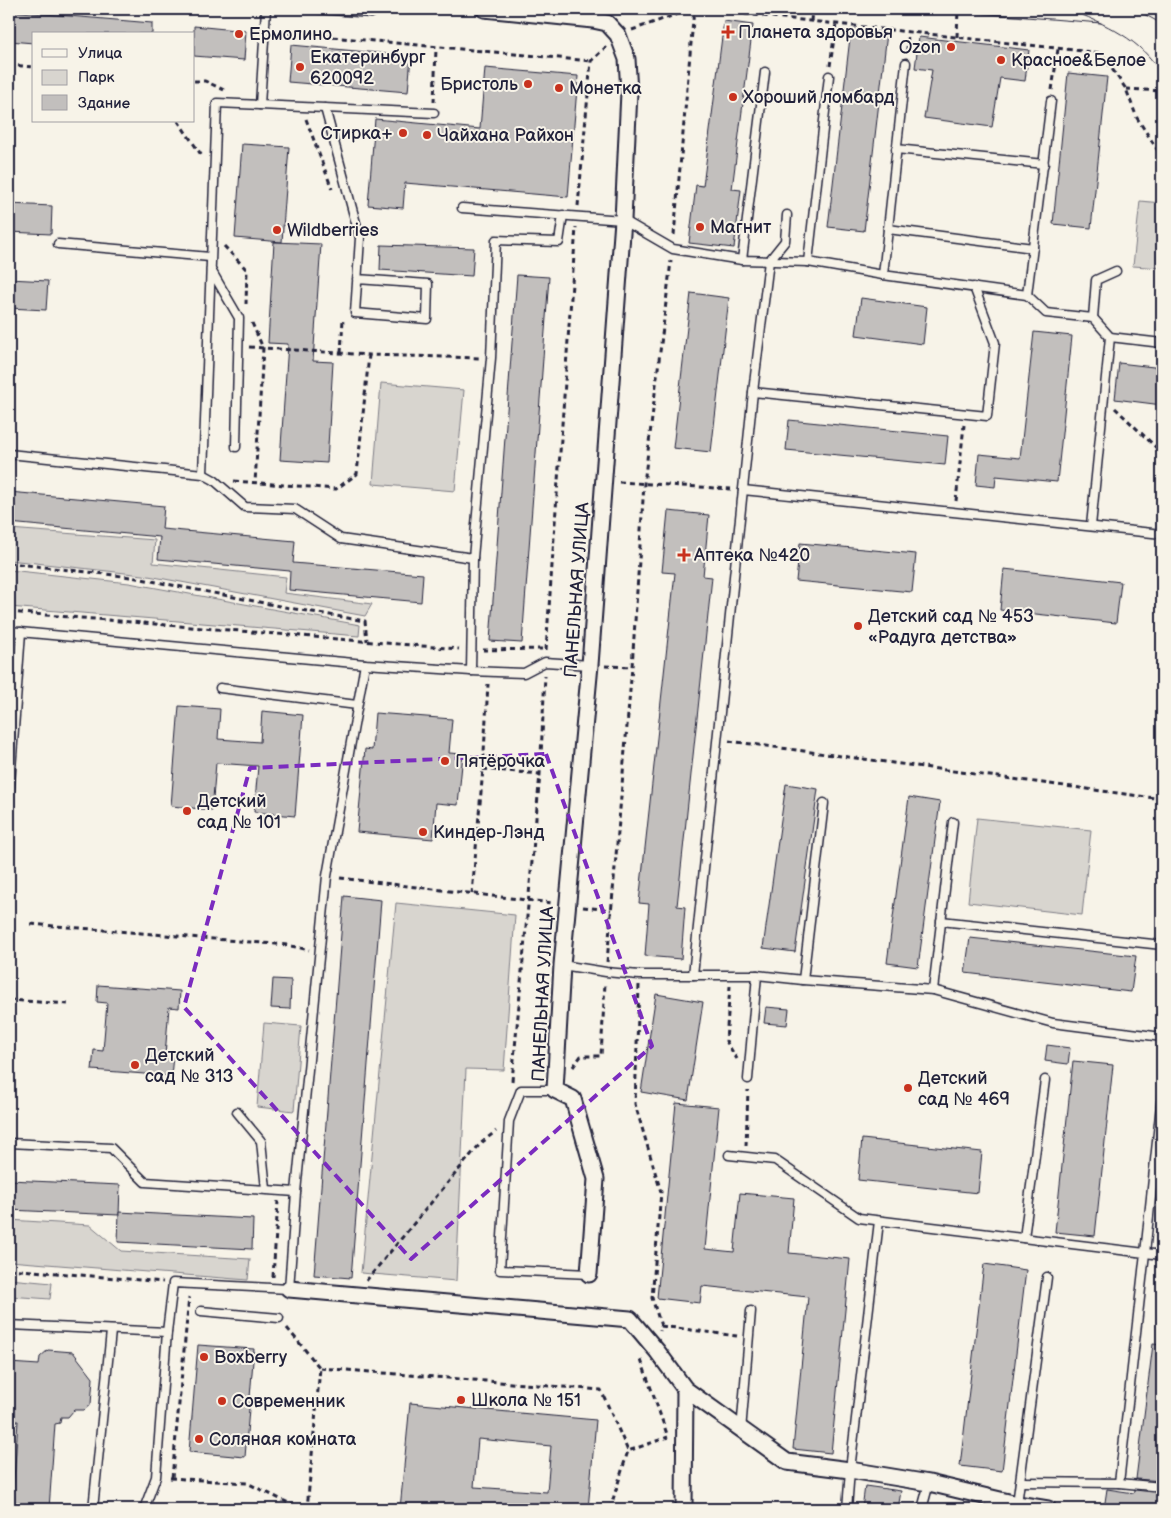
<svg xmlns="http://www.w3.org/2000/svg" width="1171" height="1518" viewBox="0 0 1171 1518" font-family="'Balsamiq Sans',sans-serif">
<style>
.green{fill:#d8d5cf;stroke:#7d7c85}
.building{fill:#c2bfbd;stroke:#22223b;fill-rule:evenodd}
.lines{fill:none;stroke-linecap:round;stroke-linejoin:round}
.lane-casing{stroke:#22223b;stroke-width:11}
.street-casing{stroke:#22223b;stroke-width:19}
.path{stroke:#22223b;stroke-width:3;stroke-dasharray:5 4;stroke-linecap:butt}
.lane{stroke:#f7f3e8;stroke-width:8}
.street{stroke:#f7f3e8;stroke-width:15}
.tram{stroke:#22223b;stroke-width:1}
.marked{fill:none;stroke:#7b2cbf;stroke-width:4;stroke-dasharray:10 6;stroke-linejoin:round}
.poi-dot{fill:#c8321e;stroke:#f7f3e8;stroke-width:2}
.labels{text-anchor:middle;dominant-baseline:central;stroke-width:4;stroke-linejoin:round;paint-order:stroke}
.poi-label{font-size:18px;fill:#22223b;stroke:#f7f3e8;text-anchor:start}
.street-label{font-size:18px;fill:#22223b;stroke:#f7f3e8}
</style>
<rect width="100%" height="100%" fill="#f7f3e8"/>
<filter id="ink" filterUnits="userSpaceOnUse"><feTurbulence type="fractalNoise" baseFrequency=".02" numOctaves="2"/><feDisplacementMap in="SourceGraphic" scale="10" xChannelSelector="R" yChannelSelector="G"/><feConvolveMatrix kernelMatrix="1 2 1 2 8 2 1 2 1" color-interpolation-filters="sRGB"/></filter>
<g filter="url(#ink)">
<!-- green -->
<g class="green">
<path d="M1140,201L1162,203V268L1133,266Z"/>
<path d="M381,383L464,390L455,491L373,484Z"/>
<path d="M9,529L155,540L153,563L286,577L284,593L372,604L365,616L143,575L9,560Z"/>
<path d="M9,570L129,583L360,625L359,636L9,607Z"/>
<path d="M977,818L1091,830L1082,915L968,902Z"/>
<path d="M396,903L515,915L504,1070L466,1069L456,1281L361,1273Z"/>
<path d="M264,1023L301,1026L294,1111L257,1107Z"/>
<path d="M9,1220L90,1225L121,1251L250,1259L248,1280L9,1261Z"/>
<path d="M9,1279L52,1283L50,1299L9,1296Z"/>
</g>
<!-- building -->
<g class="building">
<path d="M9,11L152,23V34H34V43L9,41Z"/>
<path d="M724,21L753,25L732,189L741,190L734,248L689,243L696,185L703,186Z"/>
<path d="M194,26L246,31L244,60L194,56Z"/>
<path d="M851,29L887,33L864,231L828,227Z"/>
<path d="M919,37L1029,50L1025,81L1000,78L992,127L924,118L932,70L915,68Z"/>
<path d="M291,45L411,56L408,92L288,82Z"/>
<path d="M485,68L578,76L568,197L405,183L403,208L368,205L375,119L480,129Z"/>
<path d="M1068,73L1107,77L1091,228L1053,224Z"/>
<path d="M242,144L289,147L282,242L235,238Z"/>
<path d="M9,204L52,206L51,234L9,232Z"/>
<path d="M274,242L321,244L313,361L333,362L327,463L280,460L288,344L268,343Z"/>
<path d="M381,245L474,248L472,276L380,270Z"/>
<path d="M517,275L549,277L522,643L490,641Z"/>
<path d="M9,279L48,281L46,310L9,308Z"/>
<path d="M691,293L729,298L711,452L673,448Z"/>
<path d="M861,298L927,307L923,344L856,335Z"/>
<path d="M1034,332L1072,336L1057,482L996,476L995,487L976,485L979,454L1020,458Z"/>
<path d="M1119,363L1162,368V405L1115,399Z"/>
<path d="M789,420L948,436L945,465L786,450Z"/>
<path d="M9,492L164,506L162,529L295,541L293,563L423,574L421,602L289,590L290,571L158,559L160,537L9,523Z"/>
<path d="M668,511L709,515L703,576L712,577L677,906L685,907L681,959L645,956L649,904L639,903L675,573L662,572Z"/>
<path d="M800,543L916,554L912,592L796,581Z"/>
<path d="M1004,569L1121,582L1116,623L1000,610Z"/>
<path d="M179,706L220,709L218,739L260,742L262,711L303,715L295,816L254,812L258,766L216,763L212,810L171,806Z"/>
<path d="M375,713L452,719L449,753L463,754L458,805L436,803L433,839L357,832L365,749L372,750Z"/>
<path d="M786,784L818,789L795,952L763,948Z"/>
<path d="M909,797L940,802L918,967L887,963Z"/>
<path d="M344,896L381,900L351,1278L314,1275Z"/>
<path d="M970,938L1136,956L1131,992L965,973Z"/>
<path d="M273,979L291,980L290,1009L271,1008Z"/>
<path d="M98,985L180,991L179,1008L169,1007L165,1055L173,1056L171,1076L92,1070L94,1050L103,1051L107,1003L97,1002Z"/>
<path d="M656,994L703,1002L688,1100L641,1092Z"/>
<path d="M766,1007L789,1009L787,1025L764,1023Z"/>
<path d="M1047,1045L1070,1048L1068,1064L1045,1061Z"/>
<path d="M1073,1061L1113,1065L1095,1236L1055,1232Z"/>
<path d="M676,1103L719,1107L705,1249L734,1252L740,1193L794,1198L789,1253L850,1259L831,1453L793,1449L808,1297L702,1286L700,1303L657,1298Z"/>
<path d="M862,1139L982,1152L978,1193L858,1180Z"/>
<path d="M9,1180L120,1185L119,1215L9,1210Z"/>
<path d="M119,1212L253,1219L252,1249L118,1242Z"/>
<path d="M984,1264L1026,1270L1002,1471L960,1466Z"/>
<path d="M1153,1344L1162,1345V1481L1136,1479Z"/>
<path d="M198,1345L254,1349L245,1457L189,1452Z"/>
<path d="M48,1350L73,1352L93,1378L91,1404L84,1410H74L68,1417H61L60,1423L55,1424L49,1509H12L18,1421L10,1422L11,1404H9V1363L39,1365L40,1357Z"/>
<path d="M410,1403L596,1420L588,1509H400ZM478,1439L551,1446L547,1492L474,1487Z"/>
<path d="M865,1486L901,1491L898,1509H862Z"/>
<path d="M1107,1489L1134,1493L1135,1490L1162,1493V1509H1104Z"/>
</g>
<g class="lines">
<!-- lane casing -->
<g class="lane-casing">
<g id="lane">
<path d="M319,9L371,13L379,9"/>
<path d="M260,105L266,9"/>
<path d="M325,108L360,238L355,313L427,319L428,284L357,279"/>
<path d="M896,149L1044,164"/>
<path d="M462,208L623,220L673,249L742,260L808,262L883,275L1027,295L1046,313L1093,318L1110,337L1162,343"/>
<path d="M888,229L1033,248"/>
<path d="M58,244L210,257"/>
<path d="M742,260L765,72"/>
<path d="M808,262L829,76"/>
<path d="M211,270L239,318L236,447"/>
<path d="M883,275L906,63"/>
<path d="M1027,295L1051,101"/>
<path d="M1093,318L1096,280L1116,271"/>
<path d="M753,392L987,416L995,343L974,287"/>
<path d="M9,454L203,474L217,103L434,113"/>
<path d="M203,474L214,480L245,507L295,509L341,539L473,558"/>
<path d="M743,490L1162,534"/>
<path d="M1091,526L1110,337"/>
<path d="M9,631L365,664L471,671L524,673L545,662L590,665"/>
<path d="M471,671L473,558L491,358L496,240L559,242L563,215"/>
<path d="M220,688L357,705"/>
<path d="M9,798L21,632"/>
<path d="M941,921L1162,945"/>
<path d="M562,965L606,972L639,975H757L803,980L933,990L1053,1023L1162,1037"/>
<path d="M693,975L753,392L769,261L785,241L787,215"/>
<path d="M803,980L824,803"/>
<path d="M933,990L953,822"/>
<path d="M748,1079L757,975"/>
<path d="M555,1090H521L509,1121L500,1270L589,1274"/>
<path d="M1162,1095L1145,1253L1162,1255"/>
<path d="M237,1112L261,1141L266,1189"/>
<path d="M9,1143L111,1148L145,1182L296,1192L289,1289L173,1283L167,1332L156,1477L144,1509"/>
<path d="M729,1155L775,1160L859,1218L1145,1253L1119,1483"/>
<path d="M296,1192L327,876L365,664"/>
<path d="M1024,1238L1045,1080"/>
<path d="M201,1311L279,1318"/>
<path d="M9,1325L167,1332"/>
<path d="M741,1431L751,1311"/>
<path d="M1020,1482L1119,1483L1162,1487"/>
<path d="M1017,1504L1047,1277"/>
<path d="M93,1509L111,1331"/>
<path d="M847,1509L850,1470L879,1221"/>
<path d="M922,1509L929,1483"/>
</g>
</g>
<!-- street casing -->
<g class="street-casing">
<g id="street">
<path d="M484,9L593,20L607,23L618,35L627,59L629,92L623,220L590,665L562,965L555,1090L573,1099L596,1179L589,1274"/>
<path d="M289,1289L630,1319L657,1351L685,1389L787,1462L850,1470L929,1483L1017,1504L1048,1509"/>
<path d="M684,1509L685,1389"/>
</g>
</g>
<!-- path -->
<g class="path">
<path d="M700,9L1101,53L1126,89L1137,118L1162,157"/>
<path d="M811,21L812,9"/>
<path d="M632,30L692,9"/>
<path d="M288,33L591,61"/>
<path d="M957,37L958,9"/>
<path d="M907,51L908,32"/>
<path d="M9,65L34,67"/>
<path d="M830,66L836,24"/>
<path d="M194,81H205L224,90"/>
<path d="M1126,89L1162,91"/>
<path d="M1052,90L1058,49"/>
<path d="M434,102L436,48"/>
<path d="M306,119L332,189"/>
<path d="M178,121L202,156"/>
<path d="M578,206L591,61L606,47"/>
<path d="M674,235L694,9"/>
<path d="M224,246L247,270L246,304"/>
<path d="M252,323L263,348L255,483"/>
<path d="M249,347L369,355L480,358"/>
<path d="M341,353L343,319"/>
<path d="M1115,408L1162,453"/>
<path d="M234,481L336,489L357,474L369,355"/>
<path d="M619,482L731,489"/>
<path d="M956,501L964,425"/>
<path d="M9,563L131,577L295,609L365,621L367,641"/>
<path d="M9,612L459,649"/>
<path d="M483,650L542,649"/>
<path d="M546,650L576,227"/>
<path d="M605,666L632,667"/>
<path d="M729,741L1162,799"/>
<path d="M483,769L540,774"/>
<path d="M340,878L552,903"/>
<path d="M472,894L483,769L488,684"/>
<path d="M583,907L611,910"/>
<path d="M31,924L287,945L309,950"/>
<path d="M607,962L632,667L644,484L671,261"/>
<path d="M639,985L635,1104L661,1192L652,1298L661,1326L660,1331"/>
<path d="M730,986L726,1041L737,1059"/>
<path d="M9,1000L69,1004"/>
<path d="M573,1067L581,1056H601L605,983"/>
<path d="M512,1081L540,774L545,676"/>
<path d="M746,1146L748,1090"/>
<path d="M9,1269L163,1282"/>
<path d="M273,1277L278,1201"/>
<path d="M366,1281L480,1144L496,1131"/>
<path d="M661,1326L737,1336"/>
<path d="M287,1328L320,1368L307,1509"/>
<path d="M641,1360L667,1434"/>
<path d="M320,1368L601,1390L628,1451L668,1437"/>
<path d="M170,1478L247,1483L301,1509"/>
<path d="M172,1478L189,1297"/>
<path d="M610,1509L628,1451"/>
</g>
<!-- lane -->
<use href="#lane" class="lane"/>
<!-- street -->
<use href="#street" class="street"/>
<!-- tram -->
<g class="tram">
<path d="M926,9L1101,23"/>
<path d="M1068,9C1105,24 1142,39 1162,75"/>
<path d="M1135,9L1162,24"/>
</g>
</g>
</g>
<!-- marked area -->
<path class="marked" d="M546,754L652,1046L411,1259L184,1007L250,768Z"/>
<!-- markers -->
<g class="poi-dot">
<path d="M725.5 24.5h5v5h5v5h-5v5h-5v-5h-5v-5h5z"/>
<circle cx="239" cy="34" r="5"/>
<circle cx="951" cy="47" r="5"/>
<circle cx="1001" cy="60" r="5"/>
<circle cx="300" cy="67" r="5"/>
<circle cx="528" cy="84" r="5"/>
<circle cx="559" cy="88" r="5"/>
<circle cx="733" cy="97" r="5"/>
<circle cx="403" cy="133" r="5"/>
<circle cx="427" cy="135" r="5"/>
<circle cx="700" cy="227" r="5"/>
<circle cx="277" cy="230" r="5"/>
<path d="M681.5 547.5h5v5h5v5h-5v5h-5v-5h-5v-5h5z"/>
<circle cx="858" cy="626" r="5"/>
<circle cx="445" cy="761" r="5"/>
<circle cx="187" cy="811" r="5"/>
<circle cx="423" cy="832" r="5"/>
<circle cx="135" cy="1065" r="5"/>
<circle cx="908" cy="1088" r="5"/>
<circle cx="204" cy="1357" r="5"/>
<circle cx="461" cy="1400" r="5"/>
<circle cx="222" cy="1401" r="5"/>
<circle cx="199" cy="1439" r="5"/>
</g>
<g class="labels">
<!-- poi labels -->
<g class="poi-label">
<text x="738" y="32">Планета здоровья</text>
<text x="249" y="34">Ермолино</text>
<text x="941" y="47" text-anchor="end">Ozon</text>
<text x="310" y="57">Екатеринбург<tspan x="310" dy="21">620092</tspan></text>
<text x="1011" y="60">Красное&amp;Белое</text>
<text x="518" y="84" text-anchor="end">Бристоль</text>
<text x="569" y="88">Монетка</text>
<text x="743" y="97">Хороший ломбард</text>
<text x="393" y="133" text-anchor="end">Стирка+</text>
<text x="437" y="135">Чайхана Райхон</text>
<text x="710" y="227">Магнит</text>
<text x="287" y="230">Wildberries</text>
<text x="694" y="555">Аптека №420</text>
<text x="868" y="616">Детский сад № 453<tspan x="868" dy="21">«Радуга детства»</tspan></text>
<text x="455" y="761">Пятёрочка</text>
<text x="197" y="801">Детский<tspan x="197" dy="21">сад № 101</tspan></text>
<text x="433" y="832">Киндер-Лэнд</text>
<text x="145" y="1055">Детский<tspan x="145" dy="21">сад № 313</tspan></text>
<text x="918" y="1078">Детский<tspan x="918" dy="21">сад № 469</tspan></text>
<text x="214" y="1357">Boxberry</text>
<text x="471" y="1400">Школа № 151</text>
<text x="232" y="1401">Современник</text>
<text x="209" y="1439">Соляная комната</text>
</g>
<!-- street labels -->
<g class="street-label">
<text transform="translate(577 590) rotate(-86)">ПАНЕЛЬНАЯ УЛИЦА</text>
<text transform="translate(543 994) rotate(-87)">ПАНЕЛЬНАЯ УЛИЦА</text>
</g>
</g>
<!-- margin -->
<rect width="1171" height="1518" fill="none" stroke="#f7f3e8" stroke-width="30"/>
<rect x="15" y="15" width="1141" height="1488" fill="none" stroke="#22223b" stroke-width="2" filter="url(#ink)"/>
<!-- legend -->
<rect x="32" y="32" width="162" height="90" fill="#f7f3e8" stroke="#a29fa3"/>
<rect x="42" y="49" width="25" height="8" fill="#f7f3e8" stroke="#a29fa3"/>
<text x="78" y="58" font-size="15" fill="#22223b">Улица</text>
<rect x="42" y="70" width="25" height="15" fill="#d8d5cf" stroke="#a29fa3"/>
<text x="78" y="82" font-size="15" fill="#22223b">Парк</text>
<rect x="42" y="95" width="25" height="15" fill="#c2bfbd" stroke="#a29fa3"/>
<text x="78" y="108" font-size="15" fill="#22223b">Здание</text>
</svg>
